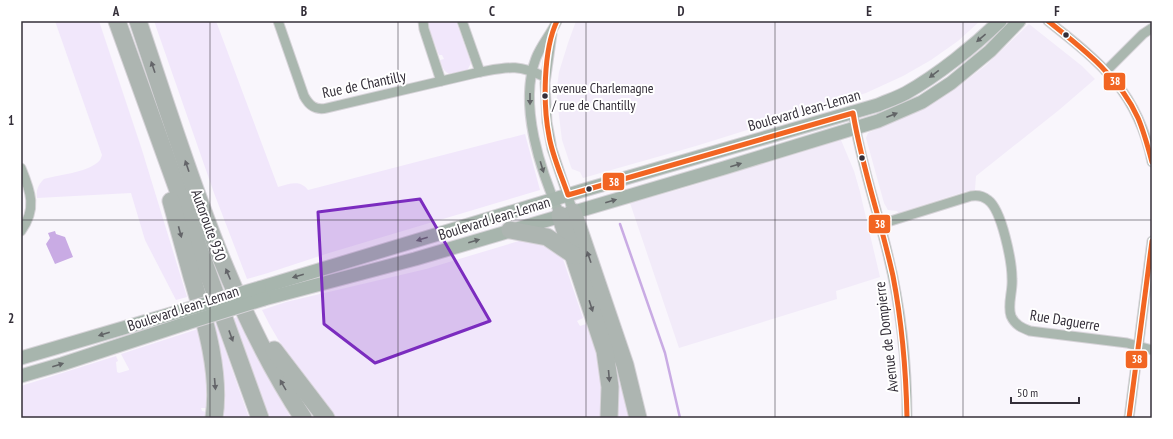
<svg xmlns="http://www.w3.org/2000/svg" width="1173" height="439" viewBox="0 0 1173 439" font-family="'PT Sans Narrow',sans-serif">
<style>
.built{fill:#f2ebf9}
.green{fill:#f1e7fb}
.water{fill:#c9abe4}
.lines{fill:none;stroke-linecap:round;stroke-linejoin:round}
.stream{stroke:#c9abe4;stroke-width:2.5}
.street-casing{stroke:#d6d3d8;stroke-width:11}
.secondary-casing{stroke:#d6d3d8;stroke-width:15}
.highway-casing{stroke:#d6d3d8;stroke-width:19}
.street{stroke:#aab7af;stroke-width:9}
.secondary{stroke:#a7b5ad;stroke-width:13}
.highway{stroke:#adb5b1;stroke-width:17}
.secondary-bridge-casing{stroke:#d6d3d8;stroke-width:15;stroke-linecap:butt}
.secondary-bridge{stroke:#a7b5ad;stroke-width:13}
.bus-1-casing{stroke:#fff;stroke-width:8}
.bus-1{stroke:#f26522;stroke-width:5}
.oneway{fill:#626567}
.oneway2{fill:#646569}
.oneway3{fill:#636568}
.marked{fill:#7b2cbf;fill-opacity:0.2;stroke:#7b2cbf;stroke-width:3;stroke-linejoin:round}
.grid{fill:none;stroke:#342f39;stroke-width:1;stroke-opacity:0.55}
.bus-dot{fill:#342f39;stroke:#fff;stroke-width:1.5}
.labels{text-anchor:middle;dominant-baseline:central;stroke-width:4;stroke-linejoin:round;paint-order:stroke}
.bus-label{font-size:14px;fill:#342f39;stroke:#fff;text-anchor:start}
.street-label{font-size:15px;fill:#342f39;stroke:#fff}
.line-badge{stroke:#fff;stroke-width:1.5}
.badge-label{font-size:11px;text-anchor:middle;font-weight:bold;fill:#fff}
.neatline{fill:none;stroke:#342f39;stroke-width:1.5}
.grid-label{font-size:13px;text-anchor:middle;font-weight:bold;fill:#342f39}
</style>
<rect width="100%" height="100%" fill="#f9f6fc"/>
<!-- built -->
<g class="built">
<path d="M576,21H980L958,41L931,60L903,76L866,93L696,146L583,178L580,172L572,169L571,167L562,140L557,100V87L559,72L568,43Z"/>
<path d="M1029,24L1082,66L1095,79L1059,110L976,176L975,190L967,191L898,213L897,211L888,210L884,203L866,138L868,133L916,111L959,86L985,66Z"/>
<path d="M841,140L854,171L860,192L880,277L836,291L837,299L679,348L630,203L681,189Z"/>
</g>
<!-- green -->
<g class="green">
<path d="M55,21H99L142,150L187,297L176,300L145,240L131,193L37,198C36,190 38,185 44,179C59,175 86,172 97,163C100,161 101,158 102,155Z"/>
<path d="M154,21H216L278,187C289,184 300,179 308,190L525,134L540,190L329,253L268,273L247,279L214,193Z"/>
<path d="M428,21H456L471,63L468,69C464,72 460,72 455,73C445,76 443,69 440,60L444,59L442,55H439L428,26Z"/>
<path d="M522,240L542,242L557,252L563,259L583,318L577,321L580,326L586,324L599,359L601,375L602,418H333C308,383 281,349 262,310L286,302L426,269Z"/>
<path d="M601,308L633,418H615Z"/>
<path d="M237,317L260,363L291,418H268L232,319Z"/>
<path d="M216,323L249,418H220L210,325Z"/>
<path d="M198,329C205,354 207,379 206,405V408H201L202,411L206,412L205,418H21V386L116,356L118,361L116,362L117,372L119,373L129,370V369L121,354Z"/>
</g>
<!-- water -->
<path class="water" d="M55,231L56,234L65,237L73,257L55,264L46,244L50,238L48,233Z"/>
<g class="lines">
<!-- stream -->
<path class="stream" d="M620,224L665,353L680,418"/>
<!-- street casing -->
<g class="street-casing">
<g id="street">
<path d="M278,21L304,96C309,105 315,111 327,108L480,72C509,67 517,64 545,77"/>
<path d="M423,21L424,29L441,81"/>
<path d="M462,21L480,72"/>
<path d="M557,21C551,34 541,45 536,58C518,105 541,172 560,215"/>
<path d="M1048,21C1101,63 1138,92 1152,162"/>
<path d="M552,34L545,83L547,122L552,149L573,212"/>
<path d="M1106,71L1143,34L1152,28"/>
<path d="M853,113C860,161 877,208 888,255C901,308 907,363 907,418"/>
<path d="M21,168C31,192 37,209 21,231"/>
<path d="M881,224L971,196C977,195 983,196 988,200C1002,210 1012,262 1012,279C1013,291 1007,305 1011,316C1015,325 1022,328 1030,331L1127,343L1152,350"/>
<path d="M1129,418L1152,241"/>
</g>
</g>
<!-- secondary casing -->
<g class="secondary-casing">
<g id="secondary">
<path d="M259,288L581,191L878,105C887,101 897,98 906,93C938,75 974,46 1000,21"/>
<path d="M264,299L415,259L724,168L878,121L922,102L951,83L990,51L1019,21"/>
<path d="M21,358L181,311"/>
<path d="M21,376L62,364L187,323"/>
</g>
</g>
<!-- highway casing -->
<g class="highway-casing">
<g id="highway">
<path d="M117,21L260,418"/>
<path d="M138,21C184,157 224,297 303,418"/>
<path d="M171,201C178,226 185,252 192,277C205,321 221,373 214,418"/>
<path d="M573,212L625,365L638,418"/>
<path d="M560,215L605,351L610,387L609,418"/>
<path d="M510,230L547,237L575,256"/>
<path d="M274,350L326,418"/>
</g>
</g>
<!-- street -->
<use href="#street" class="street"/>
<!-- secondary -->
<use href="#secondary" class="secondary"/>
<!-- highway -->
<use href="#highway" class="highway"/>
<!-- secondary-bridge casing -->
<g class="secondary-bridge-casing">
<g id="secondary-bridge">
<path d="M181,311L259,288"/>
<path d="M187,323L264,299"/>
</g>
</g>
<!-- secondary-bridge -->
<use href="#secondary-bridge" class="secondary-bridge"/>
<!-- bus-1 casing -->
<g class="bus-1-casing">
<g id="bus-1">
<path d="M557,21C543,50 543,105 549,136C552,155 562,177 568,195L853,113C862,168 881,221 893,276C902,323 906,370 907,418"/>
<path d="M1048,21C1082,48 1120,77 1138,118C1144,132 1148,147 1152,162"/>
<path d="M1129,418L1152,241"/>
</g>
</g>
<!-- bus-1 -->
<use href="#bus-1" class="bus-1"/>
</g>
<!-- one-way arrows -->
<defs><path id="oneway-solid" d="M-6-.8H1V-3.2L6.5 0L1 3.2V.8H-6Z"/></defs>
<g class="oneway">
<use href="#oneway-solid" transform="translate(981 38) rotate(140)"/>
<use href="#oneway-solid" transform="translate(934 74) rotate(143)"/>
<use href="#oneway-solid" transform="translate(892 115) rotate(-21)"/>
<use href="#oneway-solid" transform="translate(736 165) rotate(-17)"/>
<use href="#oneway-solid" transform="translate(611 201) rotate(-16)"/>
<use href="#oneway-solid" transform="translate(422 239) rotate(163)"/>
<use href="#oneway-solid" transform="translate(474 241) rotate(-16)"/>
<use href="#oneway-solid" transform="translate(298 276) rotate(164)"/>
<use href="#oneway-solid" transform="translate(104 334) rotate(163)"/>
<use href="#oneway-solid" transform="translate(58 365) rotate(-17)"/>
</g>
<g class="oneway2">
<use href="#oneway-solid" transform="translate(153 67) rotate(-109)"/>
<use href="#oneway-solid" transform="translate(187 166) rotate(-109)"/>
<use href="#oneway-solid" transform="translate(180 232) rotate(75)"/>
<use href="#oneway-solid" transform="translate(589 257) rotate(-109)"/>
<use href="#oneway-solid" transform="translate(228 274) rotate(-113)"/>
<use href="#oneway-solid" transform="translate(591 306) rotate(72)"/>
<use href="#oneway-solid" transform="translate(231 336) rotate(70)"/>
<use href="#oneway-solid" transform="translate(609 376) rotate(85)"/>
<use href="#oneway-solid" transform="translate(215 384) rotate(85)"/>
<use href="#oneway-solid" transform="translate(283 385) rotate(-120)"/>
</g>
<g class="oneway3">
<use href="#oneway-solid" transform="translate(530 99) rotate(90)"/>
<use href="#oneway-solid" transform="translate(542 167) rotate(73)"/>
</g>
<!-- marked area -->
<path class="marked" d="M420,199L490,321L375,363L324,324L318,212Z"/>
<!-- grid -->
<path class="grid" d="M210,21V418M398,21V418M586,21V418M775,21V418M963,21V418M21,220H1152"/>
<!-- markers -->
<g class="bus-dot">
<circle cx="1066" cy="35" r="3.5"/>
<circle cx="545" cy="96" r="3.5"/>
<circle cx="862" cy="158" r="3.5"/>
<circle cx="589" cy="189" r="3.5"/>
</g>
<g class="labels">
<!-- bus labels -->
<g class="bus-label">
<text x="552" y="88">avenue Charlemagne<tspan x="552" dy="17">/ rue de Chantilly</tspan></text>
</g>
<!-- street labels -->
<g class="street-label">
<text transform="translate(364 84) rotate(-12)">Rue de Chantilly</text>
<text transform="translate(804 110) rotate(-16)">Boulevard Jean-Leman</text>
<text transform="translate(494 218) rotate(-17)">Boulevard Jean-Leman</text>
<text transform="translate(209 225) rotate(70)">Autoroute 930</text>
<text transform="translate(183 308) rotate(-18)">Boulevard Jean-Leman</text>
<text transform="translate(1065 320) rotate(9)">Rue Daguerre</text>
<text transform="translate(886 337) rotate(-97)">Avenue de Dompierre</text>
</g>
</g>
<g class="line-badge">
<rect x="1103" y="72" width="23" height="19" rx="4" fill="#f26522"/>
<rect x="602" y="172" width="23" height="19" rx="4" fill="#f26522"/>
<rect x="868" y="214" width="23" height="20" rx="4" fill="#f26522"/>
<rect x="1125" y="350" width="23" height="19" rx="4" fill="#f26522"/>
</g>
<g class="badge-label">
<text x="1115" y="85">38</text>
<text x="614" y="186">38</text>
<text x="880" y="228">38</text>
<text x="1137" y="363">38</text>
</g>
<!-- border -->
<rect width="1173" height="439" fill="none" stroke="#ffffff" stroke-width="44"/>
<!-- scale -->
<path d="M1011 397v6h68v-6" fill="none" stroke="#342f39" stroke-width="2"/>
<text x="1017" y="397" font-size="12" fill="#342f39" stroke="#ffffff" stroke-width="3" paint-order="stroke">50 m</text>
<rect x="22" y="22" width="1129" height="395" class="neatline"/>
<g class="grid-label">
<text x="116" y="16">A</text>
<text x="304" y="16">B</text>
<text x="492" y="16">C</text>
<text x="681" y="16">D</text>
<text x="869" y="16">E</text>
<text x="1057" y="16">F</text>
<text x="11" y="125">1</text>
<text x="11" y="323">2</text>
</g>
</svg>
